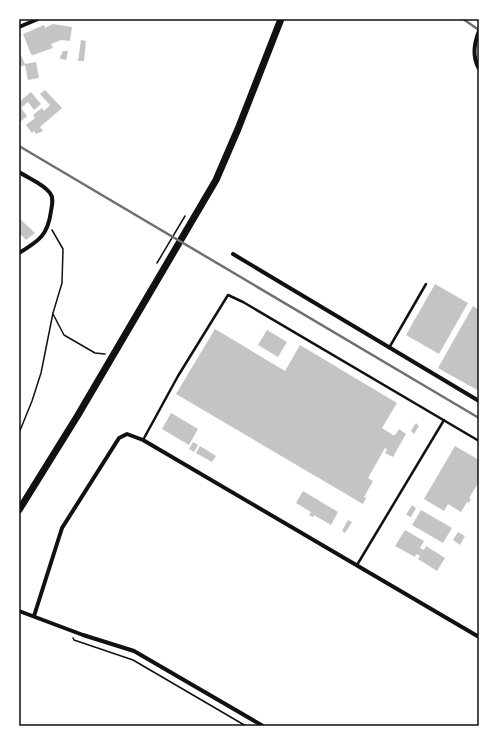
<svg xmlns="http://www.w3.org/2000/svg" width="498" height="745" viewBox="0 0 498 745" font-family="Merriweather,serif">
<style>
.building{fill:#c4c4c4}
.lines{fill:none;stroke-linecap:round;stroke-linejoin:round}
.path{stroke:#111;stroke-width:1.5}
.service{stroke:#111;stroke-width:2.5}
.minor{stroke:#111;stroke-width:4}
.secondary{stroke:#111;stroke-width:7}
.rail{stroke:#707070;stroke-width:2.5}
.neatline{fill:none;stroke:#111;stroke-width:1.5}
</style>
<rect width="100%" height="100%" fill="#fff"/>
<!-- building -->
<g class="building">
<path d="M53,24L72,27L70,41L61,40L51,44L53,48L33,55L31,54L23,34L44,25L45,28Z"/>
<path d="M81,40L86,41L84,61H78Z"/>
<path d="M19,51L25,64L36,62L39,78L28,80L25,65L19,67L20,59Z"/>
<path d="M63,51H68L66,60L61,59L60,57Z"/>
<path d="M45,90L62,108L40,127L43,131L36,134L34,131L32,133L26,125L35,118L33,115L42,108L44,111L50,105L40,94Z"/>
<path d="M31,92L41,104L34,110L28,102L21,108L27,116L19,123V102Z"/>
<path d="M19,218L35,233L26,240L19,233Z"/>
<path d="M435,284L468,303L439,354L406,335Z"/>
<path d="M473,306L479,310V391L438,368Z"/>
<path d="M215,329L285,371L300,345L397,403L382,428L393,435H395L399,429L406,434L393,457L385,453L387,449L385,448L368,478L373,481L364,497L366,498L363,504L176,394Z"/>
<path d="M267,330L287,342L278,357L258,345Z"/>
<path d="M171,413L198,429L189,445L162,429Z"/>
<path d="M416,423L419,426L414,434L411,431Z"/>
<path d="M193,442L198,445L194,452L189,449Z"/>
<path d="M200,446L216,456L212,462L196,453Z"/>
<path d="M455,446L479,460V482L469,498L471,499L469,503L467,502L461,512L448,504L444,511L424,499Z"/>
<path d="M303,491L338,512L331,525L314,515L313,517L309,515L311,512L296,503Z"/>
<path d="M412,505L416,508L411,517L406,515Z"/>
<path d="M421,510L452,528L443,543L412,525Z"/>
<path d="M348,520L352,522L345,533L342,531Z"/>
<path d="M405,530L424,541L420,548L424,550L426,546L445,558L437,571L418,559L420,556L416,554L415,557L395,546Z"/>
<path d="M458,532L465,536L460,545L453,540Z"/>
</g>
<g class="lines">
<!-- path -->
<g class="path">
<path d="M157,263L185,216"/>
<path d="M53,314L64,335L95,353L105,354"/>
<path d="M19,433L32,401L41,373L53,313L62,283L63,249L52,230"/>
<path d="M73,638L74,640L133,660L246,726"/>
</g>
<!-- service -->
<g class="service">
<path d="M389,348L426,284"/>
<path d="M143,440L178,376L228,295L243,302L479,441"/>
<path d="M357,565L444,420"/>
</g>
<!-- minor -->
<g class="minor">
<path d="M19,27L38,19"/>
<path d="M479,31C474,44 472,56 479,69"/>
<path d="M19,172C28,178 44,184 50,193C54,198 52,205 51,211C48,235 39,241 19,253"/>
<path d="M233,254L479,401"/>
<path d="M19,611L83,635L134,651L263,726"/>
<path d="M34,616L62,528L119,438L127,434L143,440L479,637"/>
</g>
<!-- secondary -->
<path class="secondary" d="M19,510L78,415L216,180L238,129L281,19"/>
<!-- rail -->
<g class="rail">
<path d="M463,19L479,30"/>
<path d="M19,146L479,418"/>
</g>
</g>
<!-- border -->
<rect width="498" height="745" fill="none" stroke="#ffffff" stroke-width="40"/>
<rect x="20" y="20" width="458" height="705" class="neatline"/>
</svg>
